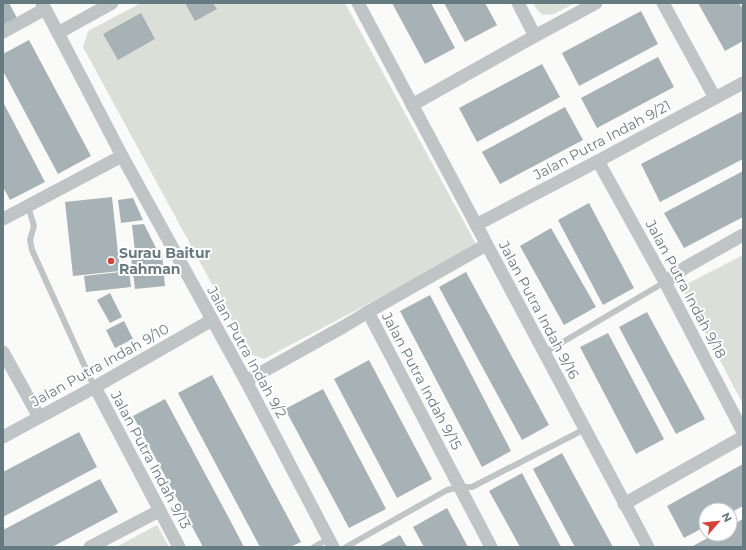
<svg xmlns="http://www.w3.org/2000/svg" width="746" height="550" viewBox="0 0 746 550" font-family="Montserrat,sans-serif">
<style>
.green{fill:#dbdfd7}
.building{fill:#a6b2b5}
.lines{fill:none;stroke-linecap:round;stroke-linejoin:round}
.lane{stroke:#bfc5c7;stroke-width:6}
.street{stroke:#bfc5c7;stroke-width:13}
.poi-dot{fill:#da4038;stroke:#fff;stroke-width:1.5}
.labels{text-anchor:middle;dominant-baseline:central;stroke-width:4;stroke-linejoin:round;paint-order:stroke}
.street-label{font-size:14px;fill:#667a81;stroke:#fff}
.poi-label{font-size:14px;font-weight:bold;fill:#667a81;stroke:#fff;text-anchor:start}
</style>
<rect width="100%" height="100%" fill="#fafaf8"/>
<!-- green -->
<g class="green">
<path d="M141,3H345L477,246L264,359L250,354L83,47L88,31Z"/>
<path d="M533,3H575L554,14L543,15L538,11Z"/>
<path d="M743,255V404L681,287Z"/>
<path d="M157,525L169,547H116Z"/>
</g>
<!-- building -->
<g class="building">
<path d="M3,3H9L17,18L3,26Z"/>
<path d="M185,3H213L217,9L195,21Z"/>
<path d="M392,3H431L455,48L425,64Z"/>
<path d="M444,3H485L497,25L465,42Z"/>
<path d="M698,3H739L743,9V41L725,51Z"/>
<path d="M641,11L658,44L579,86L562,53Z"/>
<path d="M141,13L155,39L118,60L103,34Z"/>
<path d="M29,40L91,156L58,174L3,71V54Z"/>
<path d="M658,57L674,87L597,128L581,98Z"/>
<path d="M542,64L560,97L477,142L459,108Z"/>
<path d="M3,102L45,182L10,200L3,187Z"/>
<path d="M565,107L583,140L500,184L482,152Z"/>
<path d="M743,111V159L660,202L641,164Z"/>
<path d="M743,171V217L684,248L664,213Z"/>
<path d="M112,197L120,271L73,276L65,202Z"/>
<path d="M133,198L143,220L121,223L118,200Z"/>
<path d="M589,203L634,288L603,305L558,220Z"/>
<path d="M144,224L157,250L135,252L132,225Z"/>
<path d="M551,228L596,307L564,325L520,246Z"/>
<path d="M162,254L165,286L135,289L131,257Z"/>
<path d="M129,271L131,287L86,292L84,276Z"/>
<path d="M466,272L549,425L522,440L439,287Z"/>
<path d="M110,293L122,317L110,323L97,300Z"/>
<path d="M430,295L511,451L482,467L400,311Z"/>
<path d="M647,312L705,419L676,434L619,327Z"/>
<path d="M124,321L133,339L115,348L106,330Z"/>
<path d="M608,333L664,439L636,454L580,347Z"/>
<path d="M369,360L432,479L397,498L334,379Z"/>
<path d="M212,375L301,542L290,547H260L178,393Z"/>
<path d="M323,389L386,509L349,528L285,409Z"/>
<path d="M165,399L231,522L244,547H203L133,416Z"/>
<path d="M79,432L97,467L3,517V472Z"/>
<path d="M562,453L596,516L613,547H575L533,469Z"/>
<path d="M743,464V506L730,513V510H706V526L684,538L667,506Z"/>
<path d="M522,473L542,511L561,547H520L503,516L489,491Z"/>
<path d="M100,479L118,512L52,547H3V530Z"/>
<path d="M447,508L468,547H424L413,527Z"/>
<path d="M743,519V547H691L715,534H730V526Z"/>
<path d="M400,535L407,547H378Z"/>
</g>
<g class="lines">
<!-- lane -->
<g class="lane">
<path d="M28,206L34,226L30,240L32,250L90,378L95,387"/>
<path d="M544,353L665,282"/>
<path d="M314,547L328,539"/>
<path d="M346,547L447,490L460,487H472L585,429"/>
</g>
<!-- street -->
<g class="street">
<path d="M42,3L58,33L122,156L246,381L333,547"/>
<path d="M358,3L648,547"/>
<path d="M518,3L535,36"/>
<path d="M663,3L715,98"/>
<path d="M3,32L45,9"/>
<path d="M58,33L112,3"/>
<path d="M412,105L535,36L596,3"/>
<path d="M598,161L665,282L743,432"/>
<path d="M3,219L122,156"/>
<path d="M476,225L598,161L743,83"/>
<path d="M665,282L686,267L743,235"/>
<path d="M368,312L486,245"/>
<path d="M3,352L39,417"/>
<path d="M246,381L343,327L368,312L491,547"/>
<path d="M95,387L179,547"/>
<path d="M3,437L95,387L212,320"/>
<path d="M624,504L743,437"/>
<path d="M90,547L159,511"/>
</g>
</g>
<!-- markers -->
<circle class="poi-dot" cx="111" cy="261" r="4"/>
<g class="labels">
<!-- street labels -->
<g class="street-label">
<text transform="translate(602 140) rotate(-28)">Jalan Putra Indah 9/21</text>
<text transform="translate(686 289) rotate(62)">Jalan Putra Indah 9/18</text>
<text transform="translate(539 310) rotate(62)">Jalan Putra Indah 9/16</text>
<text transform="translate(247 352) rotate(61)">Jalan Putra Indah 9/2</text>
<text transform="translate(100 365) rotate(-29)">Jalan Putra Indah 9/10</text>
<text transform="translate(422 381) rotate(62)">Jalan Putra Indah 9/15</text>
<text transform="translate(151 460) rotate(62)">Jalan Putra Indah 9/13</text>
</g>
<!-- poi labels -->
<g class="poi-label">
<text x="119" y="253">Surau Baitur<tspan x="119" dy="16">Rahman</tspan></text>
</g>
</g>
<!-- border -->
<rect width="746" height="550" fill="none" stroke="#667a81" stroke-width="8"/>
<!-- north arrow -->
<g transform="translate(718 522) rotate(62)"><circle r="19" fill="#ffffff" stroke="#c2cacd"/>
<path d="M0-3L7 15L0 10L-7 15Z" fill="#da4038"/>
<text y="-6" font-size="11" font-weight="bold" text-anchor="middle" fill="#667a81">N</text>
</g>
</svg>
